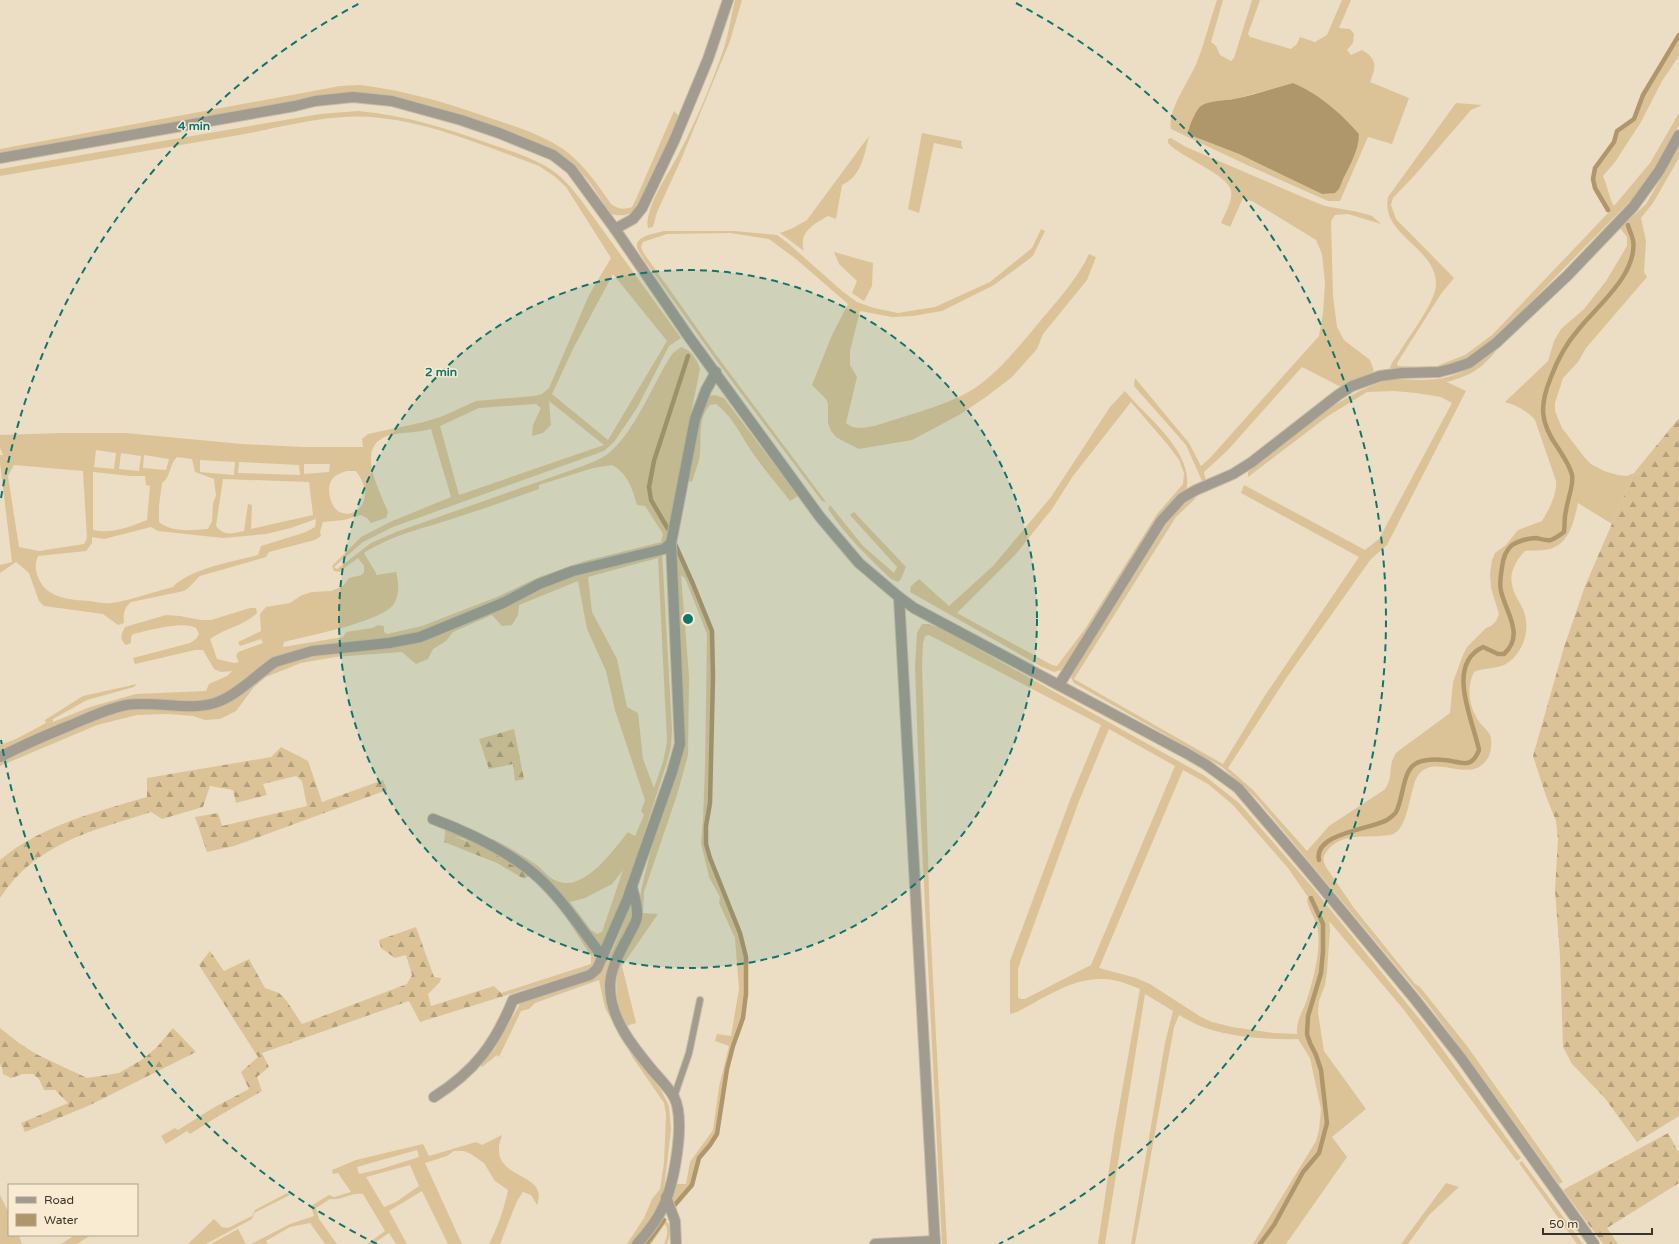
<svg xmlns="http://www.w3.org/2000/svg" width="1679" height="1244" viewBox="0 0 1679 1244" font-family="'Varela Round',sans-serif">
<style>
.grass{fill:#dbc397;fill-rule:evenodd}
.forest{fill:url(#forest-firs)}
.water{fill:#af976b}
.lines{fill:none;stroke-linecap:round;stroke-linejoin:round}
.stream{stroke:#af976b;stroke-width:4.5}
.service-casing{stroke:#c8bca5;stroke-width:8}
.minor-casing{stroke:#c8bca5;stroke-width:12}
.tertiary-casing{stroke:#c8bca5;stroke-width:12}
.service{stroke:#a19b90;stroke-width:6}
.minor{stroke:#a19b90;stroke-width:10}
.tertiary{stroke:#a19b90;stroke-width:10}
.ring{fill:none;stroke:#0f766e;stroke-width:2;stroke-dasharray:7 5}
.centre{fill:#0f766e;stroke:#f9ebd1;stroke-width:2}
.ring-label{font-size:12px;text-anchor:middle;font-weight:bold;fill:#0f766e;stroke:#f9ebd1;stroke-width:3;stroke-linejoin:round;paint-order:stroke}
</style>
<defs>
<pattern id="forest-firs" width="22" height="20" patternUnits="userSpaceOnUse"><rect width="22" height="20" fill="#dbc397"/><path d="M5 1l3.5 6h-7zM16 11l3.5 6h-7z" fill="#b39f7b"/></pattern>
</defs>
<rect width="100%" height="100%" fill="#ebdec4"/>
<!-- grass -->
<g class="grass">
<path d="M735,0H742L730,41L680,162L657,212L653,227L648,228C644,213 663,181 671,168C692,131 710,89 724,48C729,32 731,16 735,0Z"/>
<path d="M1217,0H1223L1211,42L1216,46L1220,55L1231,61L1234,58L1252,0H1260L1248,34L1250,37L1291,49L1297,44L1300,37L1315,42L1327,35L1342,0H1351L1339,28L1350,29L1354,34L1353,43L1347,50L1351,55L1362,50C1378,59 1376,68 1370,82L1409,98L1392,144L1368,137L1340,201H1328L1247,165L1171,129C1167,110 1190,80 1197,62C1205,42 1210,20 1217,0ZM1293,83C1318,93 1342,114 1359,134L1354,156L1343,181L1322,194L1239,154L1195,137L1188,129L1193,122L1218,101L1235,99Z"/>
<path d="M1679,37V56L1662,81L1641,122L1615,162L1603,176C1607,184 1610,201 1614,206L1650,163L1679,113V125L1653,170L1632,199L1528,305L1480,350L1466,360L1437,370L1390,368C1391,363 1395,358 1399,353C1409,336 1436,302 1436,284C1436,247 1380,235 1388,197L1456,103L1482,105L1471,110L1414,176L1393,198L1391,205L1396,219L1454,278L1441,294L1397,363L1398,366L1421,367L1437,366L1465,355L1492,335L1609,212L1596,188L1594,179L1596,168L1615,143L1619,132L1635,119L1644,95Z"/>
<path d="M360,85C408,91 447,103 493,119C517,127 542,135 563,149C585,165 596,183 611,204C618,209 623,210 632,207L636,199L674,111L678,115L677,122L639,208C630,215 622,217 611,214C602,202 594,186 583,175C570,160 550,154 533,145C480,121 426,98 367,94L0,155V149L340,86Z"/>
<path d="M358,111C405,115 449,129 493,145C511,151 530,157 547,167C561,175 571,187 581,200L681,338L669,346L637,408L614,442L604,451L393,527L363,542L334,567L337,569L371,543L396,532L583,466C592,462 602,459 610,452C636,430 653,383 672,354L681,347C691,350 697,359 700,369L665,543L662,546L501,600L446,623L405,637L311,648L238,686L220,698L205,701H137L0,754V745L16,739L46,723L45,720L83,696L137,684L134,687L87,700L53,719V722L90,707L136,694L206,691L209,684L227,676L232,671L221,672L214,669L203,650H195L135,664L133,658L190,643L196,639L199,634C198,632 197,630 196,628C185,620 146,631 133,634L131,637V643L126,645C119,639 121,634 125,627L166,615L180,616L201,620H211L250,608H256L257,613C244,626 225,628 210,639L217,659L234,663L239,662L236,656L238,652L263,643L261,639L240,646L238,642L261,631L260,614L266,607L290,603L302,595L312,592L331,591L343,586L349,578L362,575L364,572V566L358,558L339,572L334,571L332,566L361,537L390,522L451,497L431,429C417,433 404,432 391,435C353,444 379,489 388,512L386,518L371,523L367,518L361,515L344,520L323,522L320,532L321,536L315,540L269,552L266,557L200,576C194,581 191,587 184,591L131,602C124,608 123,614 124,623L118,625L103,614L44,606L39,601L29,573L16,562L0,573V565L12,562L0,463V455H3L0,448V435L62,433H125L242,444L302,447H363L362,439L368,434L424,422L443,416L476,401L534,396L542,394L549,388L589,295L611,258L566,187L554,176L539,166C490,148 432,123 380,118C332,112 286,127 239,135C159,149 80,162 0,176V169L320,114ZM613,274L667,341L608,440L552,394L573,349ZM689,354L665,430L650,484L651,497L654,503L667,525L666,529L649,501L648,483L662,429L686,355ZM549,401L604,445L459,495L440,426L479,408L536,404L541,408L533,425L532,436L543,433L551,425ZM96,450L116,453L114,469L94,467ZM121,453L141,456L139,471L119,469ZM144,455L169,459L166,470L143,468ZM177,457L192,459L195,472L214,479L216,496L213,503L212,521L208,529C191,530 173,533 159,522V506L162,483C171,477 169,464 177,457ZM200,460L235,462L234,475L200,472ZM239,462L299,465L300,475L238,473ZM304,464H330L329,472L304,474ZM14,465L83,471L87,538L84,544L39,551L19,547L8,476ZM612,465C628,474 632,488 637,505L645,506L663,534L661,542L585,561L539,577L497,597L422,626L387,634L384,632V626L378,625L372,628L346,632L343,637L283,647L284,642C307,636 380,622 393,605C400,595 399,583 396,572L376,575V573L364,553C393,534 429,527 461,516C487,508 513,498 539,489V485L593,468ZM347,471H356C360,477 364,483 365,491C366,504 356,517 342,513C331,510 326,490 331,481C334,475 341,473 347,471ZM93,472L131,476H145L146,485L150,486L147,520C130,527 112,534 93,530ZM223,479L309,482L313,515L251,529L252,505L248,504L244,531C233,533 224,537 216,526ZM316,519L315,527L306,532L261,546L258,555C233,562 191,568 173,587C153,592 132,600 111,603C104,604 96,602 90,601C69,600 46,598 38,577C35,569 35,564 38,556L86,551L92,543V537L104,539L151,527L158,531L223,538L266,534L291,528Z"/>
<path d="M922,133L962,141L961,144L963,149L934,143L919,213L908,209Z"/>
<path d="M869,136C864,155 862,176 842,185L836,219L828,216C814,224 798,232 804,251L780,233L793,228L807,220Z"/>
<path d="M1171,138L1186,147L1305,198L1325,206L1358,212L1372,216L1381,224L1348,214L1335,215L1331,221L1333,296L1337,327L1344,340L1370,360L1374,371L1343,388L1302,367L1227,451L1204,472L1206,481H1202L1186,445L1134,386L1135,378L1189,443L1201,466L1210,458L1319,336L1323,313L1325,283L1322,254L1316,240L1254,202L1243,198L1230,227L1221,223C1225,213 1233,201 1231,191C1229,175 1180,157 1168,143V139Z"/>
<path d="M1679,147V158L1653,203L1641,218L1646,241L1644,272L1647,277L1586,348L1578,362L1563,378L1555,403V411L1562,428L1585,458L1591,464L1604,471L1618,475L1627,476L1634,473L1612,524L1578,503C1574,521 1570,543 1550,549C1542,551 1533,550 1525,551C1517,559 1509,572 1512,584C1513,594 1521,603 1524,612C1531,631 1522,656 1504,665C1494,669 1483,668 1474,672C1466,688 1469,708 1480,723C1484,728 1490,732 1491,738C1492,744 1491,753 1488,758C1470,787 1433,750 1417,777C1410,790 1408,826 1395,833C1391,836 1385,835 1380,836C1361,837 1340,834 1327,851C1322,857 1323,861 1326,867L1354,908L1415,984L1420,987L1467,1046L1563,1182L1559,1184L1471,1062L1427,1003L1256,798L1222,767L1074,683L1071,678L1073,672L1171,517L1189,500L1197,497L1176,517L1074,679L1223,764L1264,697L1359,557L1241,493L1244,485L1365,550L1379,539L1452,403L1441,397L1416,393L1394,391L1367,392L1328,416L1248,477V472C1285,441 1335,398 1381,382C1393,377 1407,380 1420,380C1456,380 1471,369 1499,347C1483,368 1472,375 1447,382L1466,391L1387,545L1371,559L1287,677L1228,768L1253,790L1307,851L1329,826L1384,790C1395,777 1386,766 1397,752L1450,713L1453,682L1463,655L1467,647L1486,628L1491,626L1496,621L1499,614L1491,588L1490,573L1492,560L1495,553L1506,545L1518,530L1542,521C1549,509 1557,495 1556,481L1535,420C1526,410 1518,406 1505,402L1548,361L1554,341L1561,329L1584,309L1606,281L1627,246V237L1620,228L1646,204ZM1627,224L1629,225C1633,236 1636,248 1632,260C1623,290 1582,321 1565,350C1552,372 1537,403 1547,430C1551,440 1560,448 1565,458C1568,465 1574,472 1574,480C1572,491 1568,502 1566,513C1566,519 1567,528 1563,533C1552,546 1546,538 1533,539C1520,540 1506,548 1504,561C1502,572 1500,587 1503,597C1510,618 1525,637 1505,655H1497L1483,648C1447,666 1474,721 1480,750C1479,752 1478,756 1477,758C1468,772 1433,754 1416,764C1403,771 1405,803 1396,814C1380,832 1334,827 1321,850C1318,855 1320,858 1318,862C1307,833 1372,828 1386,819C1403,808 1401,780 1413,762C1423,759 1434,757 1444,759C1460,761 1470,769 1478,750C1471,719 1444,665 1483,646L1498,653H1504C1524,635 1503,611 1500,590C1499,584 1500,576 1501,569C1501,560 1504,550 1511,544C1517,540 1528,537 1535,537C1540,537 1545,540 1550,539C1555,538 1559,534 1563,531L1564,512L1571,475L1561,455L1545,430L1541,410L1543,399L1550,375L1563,349L1576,330L1611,290L1625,271L1630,260L1631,252V240Z"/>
<path d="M1041,229L1045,231L1033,256L994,285L942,311L913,316L892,317L860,311L850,351V365L857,377L846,423C856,433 878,425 890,421C916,413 952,403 975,388C1001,370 1021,344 1041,320C1059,299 1077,279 1089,254L1096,257L1087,280L1043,334L1037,349L1012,377L986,397L959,415L912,440L859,449L843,441L836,437L831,431L828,423V404L826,399L812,385L832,335L848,304L796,259L769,239L730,233L667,234L643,242L641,247L643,252L714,352L826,502L822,501L719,364L644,260L637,248V243L640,239L648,235L664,231H734L777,235L789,244L842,291L857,302L874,308L898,313L935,307L990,282L1032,248Z"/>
<path d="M834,252L873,263L872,286L864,301L852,293L857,281L839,264Z"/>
<path d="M1125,391C1146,417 1196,453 1186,491L1061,670L1054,672L1042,667L910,592L911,586L919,579L949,606L993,566L1051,497L1110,407ZM1131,402L1168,445L1179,460L1184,473L1183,484L1157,514L1085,629L1057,666L1052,665L957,613L1015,555L1052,509L1073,476Z"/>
<path d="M715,395L724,398L798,496L790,501C777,484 762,467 750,449C739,432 732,416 716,404L710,405C696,420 703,442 699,460C697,467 694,475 692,482L686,480L695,434L709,396Z"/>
<path d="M830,505L863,546L894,573L897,567L850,515L854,512L906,567L901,579L898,582L891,579C868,557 846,536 828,509Z"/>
<path d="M674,545L692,584L711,631L712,677L709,802L705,826V844L709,859L739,933L745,957V994L742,1018L732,1045L726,1069L716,1133L709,1144L698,1158L692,1185L673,1206L669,1200L673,1184H686L690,1162L713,1130L719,1087L729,1046L715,1041L717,1034L731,1036L739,989L735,938L719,903L720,897L709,877L701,843L703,820L705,767L707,634L685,578L681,575L689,677L688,755L677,795L644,892L643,913L658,914L622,966L636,1023L626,1026C617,1007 614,988 618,967L640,900L641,890L657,825L679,768L684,735V707Z"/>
<path d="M662,552L672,729L671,747L667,762L633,868L612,924L600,951L558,895L491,844L493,839C509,847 524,856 538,866C544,871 550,879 557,881C584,893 614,849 628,832L635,836L644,815L641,811L645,800L615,710L606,671L587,629L578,581L519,605L518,615L512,625L502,626L492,615L453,632L446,641L433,649L428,659L416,664L402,652L335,657L301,663L266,677L254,687L236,711L220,719L205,720L193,716L168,714L137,715L97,725L0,766V760L69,728L129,708H203L271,668L298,657L389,646L570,575ZM658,558L667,742L663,762L654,788L643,759L638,713L627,707L617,659L592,612L588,577ZM623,870L602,932L597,934L591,930L570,902L585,898L612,884Z"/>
<path d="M922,624H929L942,629L1205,776L1239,803L1313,888L1430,1032L1521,1158L1517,1161L1404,1010L1329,921L1330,930L1327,972L1325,985L1319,1001L1318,1013L1324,1051L1366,1109L1332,1137L1347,1157L1286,1244H1261L1275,1226L1304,1173L1320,1153L1329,1123L1322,1070L1317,1054L1311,1042L1308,1033L1309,1016L1322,973L1324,951V924L1311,895L1309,898L1322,924V951L1320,973L1307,1016L1306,1034L1309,1043L1315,1055L1319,1070L1326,1123L1318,1152L1302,1171L1273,1224L1259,1244H1253L1316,1141L1319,1130L1321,1109L1310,1058L1298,1039C1269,1040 1228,1037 1200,1026C1193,1023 1186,1019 1179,1015L1174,1027L1135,1244H1131L1165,1043L1173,1011L1145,994L1105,1244H1098L1114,1136L1140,989C1128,984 1114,978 1100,979C1070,979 1043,999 1017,1012L1010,1014V961L1070,800L1101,725L929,635L925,636L923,643L922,664L930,922L947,1244H942L920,806L915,667L917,633ZM1109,729L1175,766L1091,965L1025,999H1020L1018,997V969L1021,960L1079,801ZM1183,770L1208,784L1233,805L1288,868L1308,897L1307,901C1309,910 1315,918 1317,926C1322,946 1314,977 1308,996C1304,1010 1296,1019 1297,1034L1274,1033L1232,1027L1212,1022L1201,1017L1150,984L1136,978L1099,968Z"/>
<path d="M445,825L466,833L539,879L600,959L595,966L587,970L504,996L501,993L591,964V956L560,908L529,876L464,839L445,834Z"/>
<path d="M632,899L633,915L606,993L643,1066L661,1090L669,1106L671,1129L664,1190L658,1210L632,1244H627L644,1218L652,1199L660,1189L664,1163L666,1115L664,1103L633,1058L605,1008L599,980L535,1003L529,1009L521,1011L499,1057L497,1055L482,1067L480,1064L494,1050L521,1002L598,973C615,953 622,924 632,899Z"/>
<path d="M213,1108L217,1117L190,1134L187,1131L166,1144L161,1136L175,1128L178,1130Z"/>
<path d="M502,1135C501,1140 498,1145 499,1150C499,1180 549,1173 537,1205L531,1195L523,1192L517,1201L500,1244H489C498,1227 504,1209 508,1190L495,1181L484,1163L471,1154L464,1151H454L447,1156L425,1163L462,1244H448L422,1191L389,1211L407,1244H396L389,1233L373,1244H367L385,1231L363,1194C351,1192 341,1201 330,1199L316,1208L319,1219L337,1244H325L310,1223L290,1227L266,1241L268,1244H251L290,1224L314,1216L311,1206L329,1195L334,1197L351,1192L338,1173L333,1174L332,1170L356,1160L423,1144L429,1156L476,1142L482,1145ZM417,1150L419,1157L381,1169L359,1174L357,1167ZM410,1165L419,1186L396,1202L384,1207L366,1177Z"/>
<path d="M1522,1161L1583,1244H1577L1519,1163Z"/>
<path d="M1446,1183L1459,1187L1429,1215L1408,1244H1401Z"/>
<path d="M287,1193L290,1195L254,1213L252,1219L206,1244H188L214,1219L222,1227L228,1228L252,1216L255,1210Z"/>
<path d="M0,1195L9,1213V1235H19L22,1244H0Z"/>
<path d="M665,1221L668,1223C671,1231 670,1236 667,1244H664C667,1237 669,1230 665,1224L651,1244H648Z"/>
<path d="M238,1229L246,1244H211Z"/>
<path d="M75,1235H91L77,1244H61Z"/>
</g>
<!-- forest -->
<g class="forest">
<path d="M1679,418V1116L1637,1142L1604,1097L1572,1064L1563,1047L1560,956L1555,890L1558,839L1556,821L1546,796L1533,756L1564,647L1585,586L1634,473Z"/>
<path d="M514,729L524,779L515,781L513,764L489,769L479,739Z"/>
<path d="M281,747L308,761L322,802L383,780L387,790L234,846L207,852L195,817L218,813L222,826L307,806L302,781L296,776L263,784L267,795L236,803L233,790L210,786L203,807L162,819L151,812C92,831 36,843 0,898V860C42,825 96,812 147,797V778L271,757Z"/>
<path d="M445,834C476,842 502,858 529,876L524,879L497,863L444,842Z"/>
<path d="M416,927L434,977L441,978L440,982L428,994L431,1006L494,986L504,996L420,1022L409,1001L262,1053L269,1067L257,1077L262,1091L217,1117L213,1108L249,1089L241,1072L258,1057L199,965L210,951L224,971L249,959L265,988L279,993L286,1000L302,1024L407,984L412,975L406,955L395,958L381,948L379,940Z"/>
<path d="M0,1028L19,1043L36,1054L87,1078L119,1073L143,1059L157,1047L173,1028L196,1052L88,1106L25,1132L21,1123L68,1103L55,1090H44L39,1079L33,1074H23L11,1078L3,1074L2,1068L0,1064Z"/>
<path d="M1668,1133L1679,1153V1183L1607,1228L1618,1244H1603L1563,1190Z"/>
</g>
<!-- water -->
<path class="water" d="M1293,83C1318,93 1342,114 1359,134C1359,153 1346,171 1339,189L1335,193L1322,194L1239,154L1195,137L1188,133C1188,128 1197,108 1201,106C1210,100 1224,101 1234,99C1254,95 1274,88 1293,83Z"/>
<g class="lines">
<!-- stream -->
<g class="stream">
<path d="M1608,210L1595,188L1593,179L1595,168L1614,142L1617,131L1634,119L1643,95L1679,35"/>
<path d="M668,529L651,500L649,487L654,461L688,356"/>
<path d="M1319,860C1313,833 1372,829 1387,820C1390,818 1394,815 1396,812C1404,798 1402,767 1419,762C1427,759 1436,759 1444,760C1460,761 1471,771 1479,750C1473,720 1445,665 1483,647L1498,654H1504C1525,635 1506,613 1501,591C1499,584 1501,575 1502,567C1503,559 1506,550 1512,545C1518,541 1529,538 1536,538C1541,539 1546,541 1551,540C1556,538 1560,535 1564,532C1565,525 1564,517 1566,511C1567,501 1574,484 1572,475C1570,466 1563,456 1558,448C1540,423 1539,406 1551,377C1557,361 1566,344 1578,330C1597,306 1638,274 1633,240C1632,235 1629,230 1628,225"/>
<path d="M673,1207L692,1185L699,1158L710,1145L717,1134L727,1069L733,1046L743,1018L746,994V957L740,933L710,858L706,844V826L710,803L713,677L712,631L693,584L675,544"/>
<path d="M647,1244L664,1220"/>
<path d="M1260,1244L1274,1225L1303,1172L1319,1153L1327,1123L1321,1070L1316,1055L1310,1043L1307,1034L1308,1016L1321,973L1323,951V924L1311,898"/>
</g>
<!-- service casing -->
<g class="service-casing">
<path id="service" d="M674,1097L689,1053L700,1000"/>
</g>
<!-- minor casing -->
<g class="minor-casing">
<g id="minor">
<path d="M615,229L633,219L642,208L674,141L708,59L728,0"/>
<path d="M899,597L935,1244"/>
<path d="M1059,685L1161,521L1182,498L1196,490L1233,474L1252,462L1338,395L1352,386L1380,376L1402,373L1439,372L1454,368L1469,363L1496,343L1568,275L1633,207L1659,171L1679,135"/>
<path d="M0,757C21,746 44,736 66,727C86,719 106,709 126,705C156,700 193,713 220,701C240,693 257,674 275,662L312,651L389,643L420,637L503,603L539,584L573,571L664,549L671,543"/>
<path d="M433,819C470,833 509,851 539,878C564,901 582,931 603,957"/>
<path d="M632,887C634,896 638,906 637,916C637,922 632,928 630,933C622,948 610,968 610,986C610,1019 633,1047 653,1071C660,1079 669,1088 674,1097C686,1120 674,1184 663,1207C657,1221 647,1233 637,1244"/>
<path d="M434,1097C475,1071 495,1044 513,1000L590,975L597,969L627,900L672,772L680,744L671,543L695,419L706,390L716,372"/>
<path d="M666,1197L675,1221L676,1244"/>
<path d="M875,1244L935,1241"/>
</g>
</g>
<!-- tertiary casing -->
<g class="tertiary-casing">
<path id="tertiary" d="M0,158L295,106L315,101L353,97L392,101L461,120L499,133L553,155L571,169L615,229L689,337L820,517L859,563L899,597L914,608L1186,753L1205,764L1238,788L1307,869L1414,998L1461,1058L1594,1244"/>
</g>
<!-- service -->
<use href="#service" class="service"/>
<!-- minor -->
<use href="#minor" class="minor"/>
<!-- tertiary -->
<use href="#tertiary" class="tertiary"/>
</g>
<!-- distance rings -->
<circle cx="688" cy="619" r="349" fill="#0f766e" fill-opacity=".12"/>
<g class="ring">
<circle cx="688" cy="619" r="349"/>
<path d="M377 1244A698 698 0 0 1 1 740M1 498A698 698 0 0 1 360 3M1016 3A698 698 0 0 1 999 1244"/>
</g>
<circle cx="688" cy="619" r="6" class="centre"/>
<g class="ring-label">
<text x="194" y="130">4 min</text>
<text x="441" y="376">2 min</text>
</g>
<!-- legend -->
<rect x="8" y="1184" width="130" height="52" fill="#f9ebd1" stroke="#ada28f"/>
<rect x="16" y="1197" width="20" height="6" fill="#a19b90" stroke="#ada28f"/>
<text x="44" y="1204" font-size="12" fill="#3a352b">Road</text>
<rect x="16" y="1214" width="20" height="12" fill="#af976b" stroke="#ada28f"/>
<text x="44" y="1224" font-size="12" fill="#3a352b">Water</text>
<!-- scale -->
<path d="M1543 1228v6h109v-6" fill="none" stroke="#3a352b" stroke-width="2"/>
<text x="1549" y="1228" font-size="12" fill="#3a352b" stroke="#f9ebd1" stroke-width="3" paint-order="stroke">50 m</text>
</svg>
